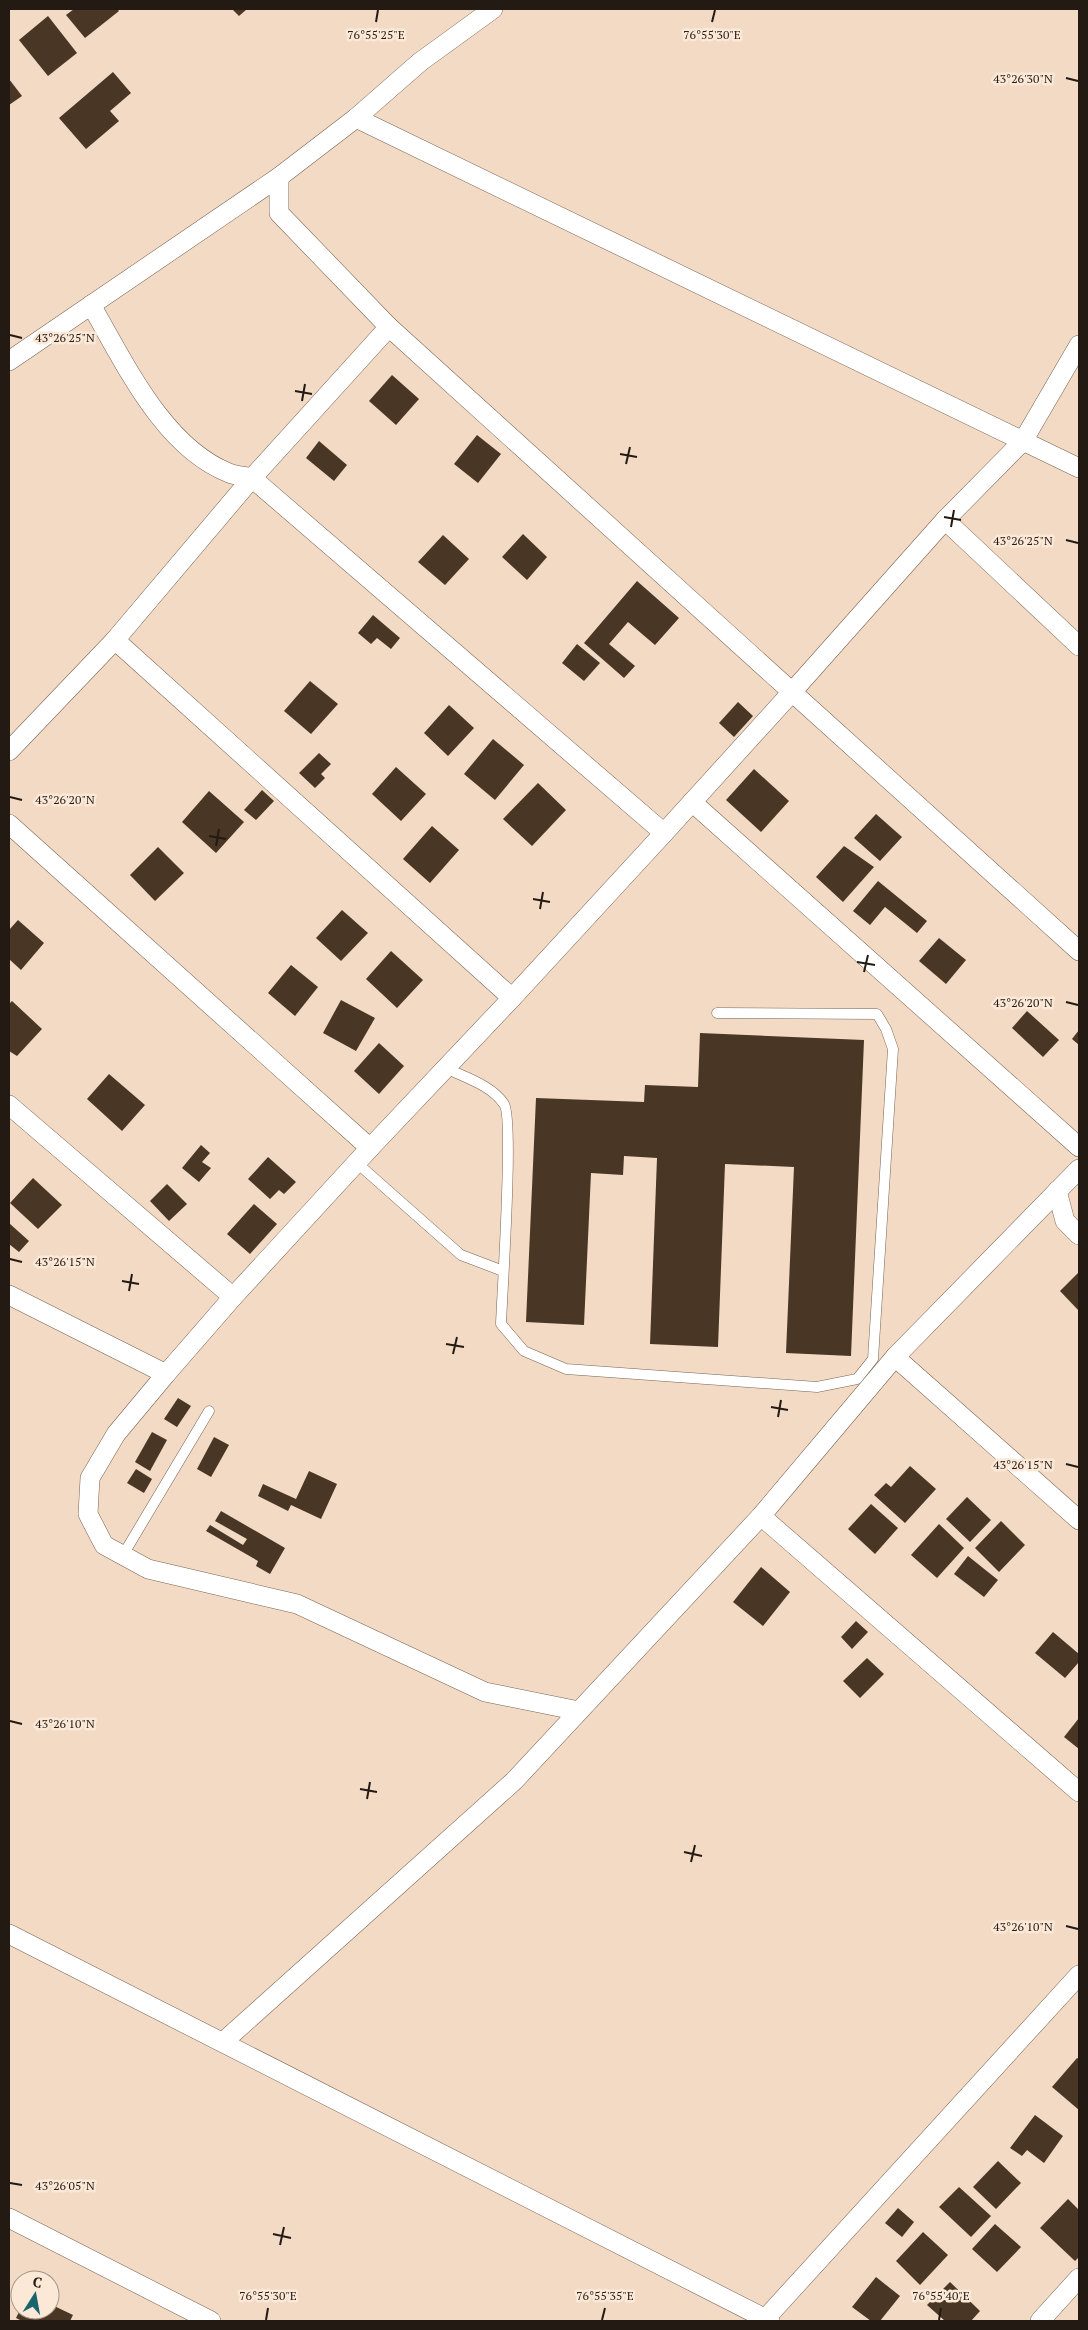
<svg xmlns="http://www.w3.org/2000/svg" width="1088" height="2330" viewBox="0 0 1088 2330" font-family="'PT Serif',serif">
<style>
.building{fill:#493625}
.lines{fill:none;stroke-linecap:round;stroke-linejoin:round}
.service-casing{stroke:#796452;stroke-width:11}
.minor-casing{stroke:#796452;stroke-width:20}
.service{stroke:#fff;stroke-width:10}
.minor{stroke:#fff;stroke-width:19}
.ticks{fill:none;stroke:#231a13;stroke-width:2}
.ticks-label{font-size:12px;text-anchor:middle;fill:#231a13;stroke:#fbe8d7;stroke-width:5;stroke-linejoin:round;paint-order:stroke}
</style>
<rect width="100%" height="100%" fill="#f2dac5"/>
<!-- building -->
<g class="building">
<path d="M74,9H117L119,11L85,38L66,15Z"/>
<path d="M232,9H247L239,16Z"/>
<path d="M48,16L77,53L48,76L19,40Z"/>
<path d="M113,72L131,93L110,111L119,121L86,149L59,118Z"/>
<path d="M9,79L22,96L9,105Z"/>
<path d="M392,375L419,399L396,425L369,401Z"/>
<path d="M477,435L501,454L478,483L454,464Z"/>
<path d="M319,441L347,465L334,481L306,458Z"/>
<path d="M523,534L547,557L527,580L502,557Z"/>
<path d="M443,535L469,559L445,585L418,562Z"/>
<path d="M637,581L679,618L655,645L628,622L609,644L635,666L624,678L584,643Z"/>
<path d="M373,615L400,638L391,649L377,638L371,644L358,633Z"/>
<path d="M577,644L600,663L584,681L562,663Z"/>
<path d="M310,681L338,704L311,734L284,711Z"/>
<path d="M738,702L753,716L734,737L719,723Z"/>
<path d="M449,705L474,728L448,756L424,733Z"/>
<path d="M493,739L524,765L495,800L464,774Z"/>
<path d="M319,753L331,764L321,774L325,778L315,788L299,773Z"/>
<path d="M396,767L426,794L401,821L372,794Z"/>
<path d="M754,769L789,801L761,832L726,800Z"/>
<path d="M538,783L566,810L532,846L503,819Z"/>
<path d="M262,790L274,801L256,820L244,810Z"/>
<path d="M209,791L244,822L216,853L182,822Z"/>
<path d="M876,814L902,837L880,861L854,838Z"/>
<path d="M432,826L459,850L430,883L403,859Z"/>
<path d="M844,846L874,867L843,902L816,877Z"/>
<path d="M158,847L184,873L155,901L130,875Z"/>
<path d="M878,881L927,921L917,933L885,907L870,925L853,911Z"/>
<path d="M342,910L368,933L341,961L316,938Z"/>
<path d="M18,920L44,943L21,970L9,959V930Z"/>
<path d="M939,938L966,960L946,984L919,961Z"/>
<path d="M391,951L423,980L397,1008L366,979Z"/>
<path d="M291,965L318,987L295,1016L268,993Z"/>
<path d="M341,1000L375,1018L356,1051L323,1033Z"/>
<path d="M12,1001L42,1029L17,1056L9,1051V1004Z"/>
<path d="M1027,1011L1059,1040L1043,1057L1012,1028Z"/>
<path d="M1079,1030V1045L1072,1039Z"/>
<path d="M700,1033L864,1040L851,1356L786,1353L794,1167L725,1164L718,1347L650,1344L657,1158L624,1156L623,1175L591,1173L584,1325L526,1322L536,1098L644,1102L645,1085L698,1087Z"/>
<path d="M379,1043L404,1066L379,1094L354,1071Z"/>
<path d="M109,1074L145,1105L122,1131L87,1099Z"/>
<path d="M201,1145L210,1153L202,1162L211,1168L199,1182L182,1168Z"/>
<path d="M268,1157L296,1182L284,1194L279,1190L270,1199L248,1179Z"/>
<path d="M33,1178L62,1205L38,1229L10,1203Z"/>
<path d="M167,1184L187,1204L169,1221L150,1201Z"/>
<path d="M254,1204L277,1224L250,1254L227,1234Z"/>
<path d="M9,1223L29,1241L19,1252L9,1244Z"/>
<path d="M1079,1272V1311L1060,1291Z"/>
<path d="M178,1398L191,1406L177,1427L164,1419Z"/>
<path d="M152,1432L167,1440L150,1471L135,1462Z"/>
<path d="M214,1437L229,1445L211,1477L197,1469Z"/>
<path d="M910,1466L936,1489L905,1523L874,1495L886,1483L891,1487Z"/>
<path d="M136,1469L152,1479L144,1493L127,1483Z"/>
<path d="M309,1471L337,1484L321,1519L291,1505L288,1511L258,1496L263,1484L296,1499Z"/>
<path d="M967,1497L991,1520L970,1542L946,1519Z"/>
<path d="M871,1504L898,1528L875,1554L848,1529Z"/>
<path d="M221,1511L285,1548L270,1574L256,1566L258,1561L206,1531L210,1525L243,1545L247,1539L215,1521Z"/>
<path d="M1001,1521L1025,1545L999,1572L975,1548Z"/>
<path d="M939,1524L964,1548L937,1578L911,1555Z"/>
<path d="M968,1556L998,1580L984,1597L954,1574Z"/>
<path d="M761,1567L790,1592L763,1626L733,1602Z"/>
<path d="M856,1621L868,1632L852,1649L841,1637Z"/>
<path d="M1053,1632L1079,1654V1662L1065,1678L1035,1653Z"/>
<path d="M867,1658L884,1674L860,1698L843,1681Z"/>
<path d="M1079,1718V1749L1064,1737Z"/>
<path d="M1077,2058L1079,2059V2110L1052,2087Z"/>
<path d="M1035,2115L1063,2136L1044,2163L1027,2150L1022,2156L1010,2148Z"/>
<path d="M998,2161L1021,2183L996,2209L973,2187Z"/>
<path d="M959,2187L991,2216L971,2237L939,2207Z"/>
<path d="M1068,2199L1079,2210V2257L1075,2261L1040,2228Z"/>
<path d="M898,2208L914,2222L902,2237L885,2223Z"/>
<path d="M995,2224L1021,2247L997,2272L972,2249Z"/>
<path d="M923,2232L948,2255L920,2285L896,2261Z"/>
<path d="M876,2277L900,2296L880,2321H871L852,2307Z"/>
<path d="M950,2282L980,2311L971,2321H945L927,2305Z"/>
<path d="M50,2304L73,2315L70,2321H22L16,2318L20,2310H50Z"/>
</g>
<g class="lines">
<!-- service casing -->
<g class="service-casing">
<g id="service">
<path d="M446,1068C466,1078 491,1085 504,1104C514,1117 502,1295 501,1324L524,1351L566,1369L817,1387L857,1379L873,1359L893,1049L886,1029L877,1014L717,1013"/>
<path d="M357,1163L461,1255L503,1271"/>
<path d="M123,1555L209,1411"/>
</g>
</g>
<!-- minor casing -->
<g class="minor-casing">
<g id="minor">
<path d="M356,118L1023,441L1079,345"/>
<path d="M279,177V213L389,327"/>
<path d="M91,305C125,363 163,447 229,473C236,476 245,476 252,478L389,327L792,692L664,833"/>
<path d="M9,361L279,177L356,118L420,62L493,9"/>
<path d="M945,520L1023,441L1079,468"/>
<path d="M115,640L252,478L664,833L512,998"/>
<path d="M1079,646L945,520L792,692L1079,951"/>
<path d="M9,751L115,640L512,998L370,1148"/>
<path d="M692,802L1079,1147"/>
<path d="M9,824L370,1148L233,1297"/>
<path d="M9,1105L233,1297L166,1374L9,1295"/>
<path d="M1057,1191L1065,1221L1079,1235"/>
<path d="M895,1357L1079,1520"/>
<path d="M166,1374L116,1434L90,1478L88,1514L104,1545L148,1569L297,1604L485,1692L579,1711"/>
<path d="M761,1516L1079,1792"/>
<path d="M9,1934L770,2321"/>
<path d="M223,2042L514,1781L761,1516L895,1357L1079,1169"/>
<path d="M9,2218L211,2321"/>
<path d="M765,2319L1079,1975"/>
<path d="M1040,2321L1079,2278"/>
</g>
</g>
<!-- service -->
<use href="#service" class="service"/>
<!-- minor -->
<use href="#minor" class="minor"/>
</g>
<!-- ticks -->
<path class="ticks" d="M376,22L378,10M712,22L715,10M1066,78L1078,81M10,335L22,338M295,391L312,394M302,401L305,384M620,454L637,457M626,464L630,447M944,517L961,520M951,527L954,510M1066,540L1078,543M10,797L22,800M209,836L226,839M216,846L219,829M533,899L550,902M540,909L543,892M857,962L875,965M864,972L868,955M1066,1002L1078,1005M10,1259L22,1262M122,1281L139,1284M129,1291L132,1274M446,1344L464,1347M453,1354L457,1337M771,1407L788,1410M778,1417L781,1400M1066,1464L1078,1467M10,1721L22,1724M360,1789L377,1792M367,1799L370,1782M684,1852L702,1856M691,1862L695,1845M1066,1926L1078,1929M10,2183L22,2185M273,2234L291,2238M280,2245L284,2227M266,2320L268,2308M602,2320L605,2308M939,2320L941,2308"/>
<g class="ticks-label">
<text x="376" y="39">76°55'25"E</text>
<text x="712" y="39">76°55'30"E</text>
<text x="1023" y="83">43°26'30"N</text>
<text x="65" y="342">43°26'25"N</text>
<text x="1023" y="545">43°26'25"N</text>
<text x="65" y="804">43°26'20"N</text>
<text x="1023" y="1007">43°26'20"N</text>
<text x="65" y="1266">43°26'15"N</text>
<text x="1023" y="1469">43°26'15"N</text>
<text x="65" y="1728">43°26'10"N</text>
<text x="1023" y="1931">43°26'10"N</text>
<text x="65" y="2190">43°26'05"N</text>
<text x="268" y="2300">76°55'30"E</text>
<text x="605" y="2300">76°55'35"E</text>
<text x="941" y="2300">76°55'40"E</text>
</g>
<!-- border -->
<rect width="1088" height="2330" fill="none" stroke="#231a13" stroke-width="20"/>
<!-- north arrow -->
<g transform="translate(35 2295) rotate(11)"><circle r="24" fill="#fbe8d7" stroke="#a59689"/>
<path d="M0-4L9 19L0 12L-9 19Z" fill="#17646d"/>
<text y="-8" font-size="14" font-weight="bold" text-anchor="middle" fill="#231a13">С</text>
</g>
</svg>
